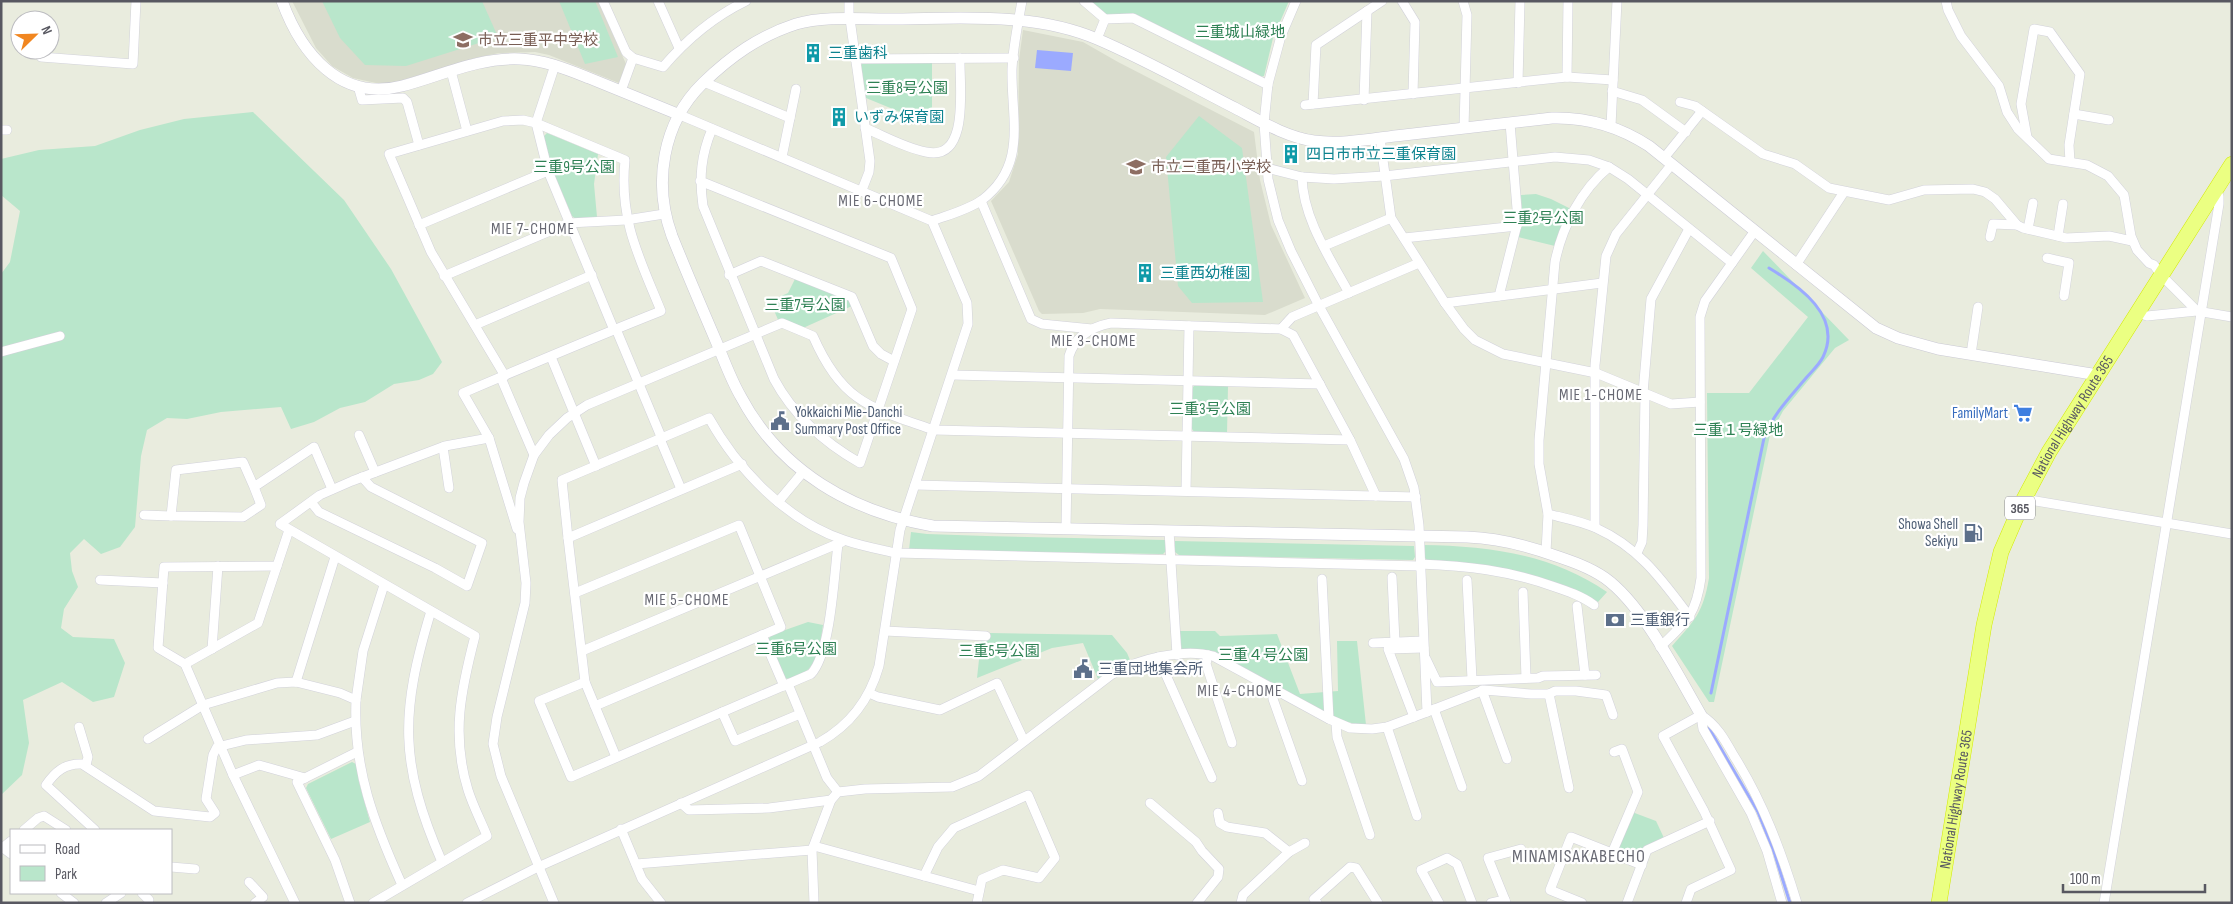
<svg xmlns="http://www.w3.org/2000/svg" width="2233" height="904" viewBox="0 0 2233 904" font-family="'Sofia Sans Condensed','Noto Sans JP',sans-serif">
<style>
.education{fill:#d9dccd}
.green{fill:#b9e6cb}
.water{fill:#9baaff}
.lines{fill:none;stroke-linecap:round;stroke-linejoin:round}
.stream{stroke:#9baaff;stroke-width:3}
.street-casing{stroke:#d2d2da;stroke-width:10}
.secondary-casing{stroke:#cac9d4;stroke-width:12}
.highway-casing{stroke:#d3ea00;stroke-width:16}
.street{stroke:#fff;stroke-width:9}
.secondary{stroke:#fff;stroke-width:11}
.highway{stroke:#ebff82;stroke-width:15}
.labels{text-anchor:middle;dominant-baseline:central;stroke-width:4.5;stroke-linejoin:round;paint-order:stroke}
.shield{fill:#fff;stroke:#8a8a90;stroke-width:1}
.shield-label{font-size:14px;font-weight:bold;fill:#585861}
.park-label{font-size:15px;fill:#2e8154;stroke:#fff}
.education-label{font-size:15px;fill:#785e54;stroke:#fff;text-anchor:start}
.culture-label{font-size:15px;fill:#0d838f;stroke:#fff;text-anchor:start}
.service-label{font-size:15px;fill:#4e5e75;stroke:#fff;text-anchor:start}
.shop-label{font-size:15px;fill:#366cbe;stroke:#fff;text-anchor:end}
.street-label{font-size:15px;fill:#585861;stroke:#fff}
.neighbourhood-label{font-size:16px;letter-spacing:1px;fill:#686973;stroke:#fff}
.quarter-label{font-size:18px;letter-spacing:1px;fill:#686973;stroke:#fff}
</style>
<rect width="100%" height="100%" fill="#e9ecde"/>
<!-- education -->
<g class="education">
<path d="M292,1H598L626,64L619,83L549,55L535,52L499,53L475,58L393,83H376L353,78L332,66L316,48Z"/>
<path d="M1023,30L1083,42L1118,62L1254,132L1260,180L1271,225L1305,298L1265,315L1100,309L1083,313L1042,314L1039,311L991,201L1009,182L1018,154L1019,60Z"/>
</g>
<!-- green -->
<g class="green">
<path d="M322,1H482L498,37L406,66L365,65L340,38Z"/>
<path d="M559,1H595L618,57L585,64Z"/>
<path d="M1088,1H1289L1273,38L1264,76L1260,77L1149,21L1106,15Z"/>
<path d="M864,62H932V107L922,121L866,98L861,65Z"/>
<path d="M253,112L344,200L391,269L442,362L433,374L419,380L394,384L365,402L340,408L314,422L291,429L281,407L221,412L187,419L167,418L147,430L141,456L135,527L120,547L101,554L84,539L70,553L72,571L78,587L64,609L61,628L73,637L114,639L125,663L114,697L93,702L62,682L23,700L29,743L22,775L1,795V274L10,262L20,211L1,195V159L39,150L95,146L140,130L184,119Z"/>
<path d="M1199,116L1242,148L1263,302L1192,303L1178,286L1166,157Z"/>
<path d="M547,133L598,154L594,184L597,217L576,219L572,216L552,169L544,136Z"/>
<path d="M1536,194L1551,199L1571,209L1555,246L1518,237L1522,221L1521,195Z"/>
<path d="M1763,251L1849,340L1835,348L1783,411L1770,435L1714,702H1709L1672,646C1695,620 1703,613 1709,578L1707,393H1749L1808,317L1751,268Z"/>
<path d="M795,279L847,299L852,306L803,328L779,322L770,301L788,293Z"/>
<path d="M1195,385L1228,386L1227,434L1195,433L1192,429V388Z"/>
<path d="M911,532L927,534L986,536L1165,540L1166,551L1163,554L909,550Z"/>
<path d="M1175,541L1414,546L1415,557L1413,560L1179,555L1175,552Z"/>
<path d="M1423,545C1489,546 1551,554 1607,592L1598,602C1587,595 1575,591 1563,587C1514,568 1479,563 1428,561L1424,557Z"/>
<path d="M808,622L823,625C820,644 819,666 800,675C794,677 790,680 784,678L768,640L771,635Z"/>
<path d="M1179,631H1215L1220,636L1277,634L1300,694L1338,691L1337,641H1357L1366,725L1355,724L1334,718L1214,651H1182Z"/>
<path d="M989,633L1112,635L1127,653L1130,660L1098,679L1083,643L1052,648L977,678L981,641L986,640Z"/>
<path d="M352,762L356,764L359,782L370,822L331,839L306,788L308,784Z"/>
<path d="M1632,812L1656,821L1664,838L1640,859L1618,849Z"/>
</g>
<!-- water -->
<path class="water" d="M1037,50L1073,53L1071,71L1035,68Z"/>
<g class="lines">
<!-- stream -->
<g class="stream">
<path d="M1711,693L1764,438C1773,414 1790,397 1806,378C1811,372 1819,365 1823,357C1843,316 1799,286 1769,268"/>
<path d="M1709,728L1758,812L1775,855L1790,903"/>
</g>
<!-- street casing -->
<g class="street-casing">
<g id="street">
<path d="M603,1L626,52L633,58L663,67C687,39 713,17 746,1"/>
<path d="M658,1L679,48"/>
<path d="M849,1V19"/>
<path d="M1084,1L1105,19L1133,18L1268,85"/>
<path d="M1402,1L1415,22L1413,94"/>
<path d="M1463,1L1467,15L1464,128"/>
<path d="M1946,1L1948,10L1961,36L1999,86L2007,112L2018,129L2049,159L2087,165L2108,176L2124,195L2131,236L2137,250L2149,263L2154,265L2161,275L2197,311L2232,317"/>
<path d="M850,19L870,161L869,172L862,190"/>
<path d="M1097,39L1105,19"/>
<path d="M41,57L133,64L136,1"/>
<path d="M855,59L1014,58"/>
<path d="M555,65L536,123L548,171L614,330"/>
<path d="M451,71L467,131"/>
<path d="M1567,77L1568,1"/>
<path d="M704,82L790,118"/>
<path d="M1518,83L1520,1"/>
<path d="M358,86L362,100L403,98L407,102L419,145"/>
<path d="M621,91L633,58"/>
<path d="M1612,91L1642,100L1686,132"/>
<path d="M1364,100L1367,11"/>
<path d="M1680,102L1695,106L1763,154L1795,164L1829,188L1889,200L1924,190L1973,189L1985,192L1995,199L2017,225L2023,228L2066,238L2109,236L2132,241"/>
<path d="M1313,104L1316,45L1382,1"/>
<path d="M1305,105L1567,77L1613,80"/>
<path d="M2074,114L2109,120"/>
<path d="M1611,126L1617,1"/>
<path d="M865,128C884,136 905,148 926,152C971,162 959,83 960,58"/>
<path d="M1,130H7"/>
<path d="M2027,137L2021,104L2034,29L2050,32L2080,74L2069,145L2070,162"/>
<path d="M1380,138L1391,218L1445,303L1464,329L1475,340L1503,354L1596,373L1671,404L1700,402"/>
<path d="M782,157L796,89"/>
<path d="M1664,158L1702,111"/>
<path d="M1267,168L1302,177L1334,179L1384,176L1555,157L1589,160L1609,167L1628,179L1732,263L1705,301L1700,317L1701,578C1696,615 1686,622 1660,647"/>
<path d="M1302,177C1303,219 1330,258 1349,293"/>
<path d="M700,181L891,258L912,309L860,463C823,442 794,416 774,379L703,206C699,178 701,155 712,129"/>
<path d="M981,201L1031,319L1042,324L1092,329"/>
<path d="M932,221C948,215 968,210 982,200C1028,165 1011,119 1012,69C1013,47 1018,23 1022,1"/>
<path d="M419,225L548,171"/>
<path d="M2028,229L2033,203"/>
<path d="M2058,236L2063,204"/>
<path d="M1990,237L1993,224L2017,225"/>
<path d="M1404,238L1517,226"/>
<path d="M1324,246L1391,218"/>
<path d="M2047,258L2069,263L2064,296"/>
<path d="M1732,263L1754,232"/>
<path d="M1796,265L1844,192"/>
<path d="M729,275L761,261L852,297L873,346L881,354L894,361"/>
<path d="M444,276L569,223L626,220L664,214"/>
<path d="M1499,296L1518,221L1510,123"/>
<path d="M1445,303L1602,283"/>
<path d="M2137,313L2147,316L2197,311"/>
<path d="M475,325L592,275"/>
<path d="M616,329L662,439"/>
<path d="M1281,329L1292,317L1419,263"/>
<path d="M1,352L60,336"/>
<path d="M1971,354L1978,307"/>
<path d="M551,357L596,466"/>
<path d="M952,375L1320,384"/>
<path d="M501,378L534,455"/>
<path d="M1643,393L1651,299L1689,229"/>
<path d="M359,435L375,472"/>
<path d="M489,438L463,393C529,365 595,337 661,311C639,257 619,220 625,160L536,123L523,120L503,121L389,154L431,252L505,376"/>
<path d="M660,439L681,489"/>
<path d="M443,447L449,488"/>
<path d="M915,485L1416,497"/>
<path d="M254,487L261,505L243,517L171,516L176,470L243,462L254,487L314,447L332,489"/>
<path d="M1186,491L1189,326"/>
<path d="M2024,499L2232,534"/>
<path d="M311,502L319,512L435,568L467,586L482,543L371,487L362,477"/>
<path d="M778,502L803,472"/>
<path d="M1548,514C1564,518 1581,521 1596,528C1640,548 1662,580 1690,617"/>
<path d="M144,515L171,516"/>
<path d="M1595,527V365L1606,256L1616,234L1672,164"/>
<path d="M1066,528L1069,356C1075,336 1091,327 1111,323L1281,329L1293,335L1350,440L1376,496"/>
<path d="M1169,531L1177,655"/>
<path d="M568,538L562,480L709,418C738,470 787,521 844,540C861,546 878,549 896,553L1420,566"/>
<path d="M1546,552L1548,514L1539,464V440L1555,262C1562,227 1581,190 1609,167"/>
<path d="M1637,553L1642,542L1643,525L1645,394"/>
<path d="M1420,564C1467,566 1507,570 1552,586C1567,591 1582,596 1594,605"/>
<path d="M1392,577L1395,642"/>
<path d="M1322,579L1329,719"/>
<path d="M100,580L163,583"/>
<path d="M1467,580L1472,679"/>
<path d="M1523,592L1526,678"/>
<path d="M575,593L739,525L781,627L595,706"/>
<path d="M1577,606L1585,675"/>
<path d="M431,611C400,713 399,763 442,862"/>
<path d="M885,631L986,636"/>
<path d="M762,635L784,686"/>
<path d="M1373,643L1423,641"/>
<path d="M212,649L218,566"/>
<path d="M582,651L842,542"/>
<path d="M1208,655L1206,664L1232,743"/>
<path d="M1158,657L1212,778"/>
<path d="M1426,659L1437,682L1538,678L1543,676L1596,675"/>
<path d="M185,664L258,623L277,566"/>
<path d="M296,682L335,557"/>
<path d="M585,682L539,701L571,777L811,674C831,653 834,575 838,544"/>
<path d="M788,684L827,778L838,792"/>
<path d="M1272,688L1273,699L1302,781"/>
<path d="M1482,690L1507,759"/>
<path d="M869,693L878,697L940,710L997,683L1024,741"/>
<path d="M1549,694L1569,788"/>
<path d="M356,700L363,651L384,585"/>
<path d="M1434,709L1462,787"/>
<path d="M722,712L735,741L800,714"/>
<path d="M1427,712L1484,690L1531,694H1549L1555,691H1576L1606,695L1613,715"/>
<path d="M1701,715C1717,725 1725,740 1734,756C1763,802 1781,851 1797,903"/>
<path d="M1701,715L1703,729L1751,813L1767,851L1782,903"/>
<path d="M1414,717L1388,649L1424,648"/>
<path d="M1336,723L1337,737L1370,835"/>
<path d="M79,727L88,757L86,765"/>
<path d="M1387,727L1417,816"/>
<path d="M148,739L203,705L277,683L296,682L340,693L356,700C353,769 374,823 402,885"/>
<path d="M616,757L585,682L568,538L742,464"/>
<path d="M233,775L185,664L158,648L164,567L277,566L289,530"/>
<path d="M681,803L689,810L769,808L831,800"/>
<path d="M1150,803L1196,842L1202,851L1219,869L1218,877L1197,903"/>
<path d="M1218,813L1220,823L1227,827L1265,833L1289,852L1243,895L1241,903"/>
<path d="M621,829L642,879L661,903"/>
<path d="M24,830L38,818L44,816L66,830"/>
<path d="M95,830L46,785C55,772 65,763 82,764L154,811L210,817L215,813L206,799L213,755L217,747L246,740L317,735L355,721"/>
<path d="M814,846L979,891"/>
<path d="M3,848L11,854"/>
<path d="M1,849L11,841"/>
<path d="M1289,852L1305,843"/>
<path d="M1612,853L1638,792L1622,749L1614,752"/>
<path d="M636,864L812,850"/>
<path d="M171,867L195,869"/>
<path d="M924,876L938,847L954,828L1028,795L1055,858L1039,878L1003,870L982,879L977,903"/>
<path d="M249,882L263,897L255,903"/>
<path d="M61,893L74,903"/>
<path d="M142,893L149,900"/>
<path d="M1505,900L1488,858L1521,849"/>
<path d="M106,903L121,893"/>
<path d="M295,903L233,775L259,765L305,778"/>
<path d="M350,903L335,860L297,782L357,752"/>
<path d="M373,903L487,836C481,821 473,806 468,790C451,735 461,690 475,636L280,524L320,495L352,481L445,446L489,438L517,529"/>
<path d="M467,903L538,867L820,742C850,725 870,698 879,666L900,530L968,324L967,303L932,221L680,115"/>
<path d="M554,903L501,776L493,744L497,717L525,603L526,583L519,522L520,498L524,483L534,455L549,435L567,418L587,405L782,323L813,336C842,402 870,408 934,430L1350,440"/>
<path d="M814,903L812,850L831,800L838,792L865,789L952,787L979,776L1111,675C1137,659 1184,648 1213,656L1329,719L1350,728L1372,729L1387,727L1427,712L1419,525L1414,488L1404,459L1319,306L1291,251L1278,220L1268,179L1264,123L1268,84L1281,36L1296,1"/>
<path d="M1317,903L1314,899L1350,867L1356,868L1378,903"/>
<path d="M1439,903L1421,870L1447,858L1457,864L1472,903"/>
<path d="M1491,903L1505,900L1506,903"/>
<path d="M1582,903L1550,890L1571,837L1642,865"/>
<path d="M1627,903L1647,850L1710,821"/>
<path d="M1686,903L1691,889L1731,870L1704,811L1663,736L1701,715"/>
<path d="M2104,903L2219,204V196L2214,191"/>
</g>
</g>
<!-- secondary casing -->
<g class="secondary-casing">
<g id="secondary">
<path d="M282,1C301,53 340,102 402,86C440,76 479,57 520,59C544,60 566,69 589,78C619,90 650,103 680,115"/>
<path d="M1701,715C1677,674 1643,605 1605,578C1589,567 1571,561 1553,555C1525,545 1496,538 1467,537L933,526C852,512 781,472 741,397C731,380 724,360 716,341C701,306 686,271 672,236C653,184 662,123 703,83C731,56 759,36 796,24C824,16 858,19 887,19C956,19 1031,11 1097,39C1144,59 1190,85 1235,108C1260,121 1286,137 1314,141C1343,145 1375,138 1404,135C1453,129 1503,124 1552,118C1587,117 1620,127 1649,146L1876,328L1898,338L1938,349L2098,375"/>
</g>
</g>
<!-- highway casing -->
<g class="highway-casing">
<g id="highway">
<path id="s1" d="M1939,903L1984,625L2001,552L2024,499L2049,452L2232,164"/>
</g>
</g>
<!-- street -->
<use href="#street" class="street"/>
<!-- secondary -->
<use href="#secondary" class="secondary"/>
<!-- highway -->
<use href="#highway" class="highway"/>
</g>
<!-- icons -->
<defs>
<g id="school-bare" transform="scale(1.5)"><path d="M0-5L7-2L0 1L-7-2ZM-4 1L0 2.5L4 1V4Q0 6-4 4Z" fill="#8d6e63" stroke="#fff" stroke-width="2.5" paint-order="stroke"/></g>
<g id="building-bare" transform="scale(1.5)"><path d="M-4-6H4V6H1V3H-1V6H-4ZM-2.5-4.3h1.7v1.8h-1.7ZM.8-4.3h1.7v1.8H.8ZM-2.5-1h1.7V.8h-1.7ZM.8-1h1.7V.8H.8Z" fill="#0f9aa8" stroke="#fff" stroke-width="2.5" paint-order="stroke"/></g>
<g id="supermarket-bare" transform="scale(1.5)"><path d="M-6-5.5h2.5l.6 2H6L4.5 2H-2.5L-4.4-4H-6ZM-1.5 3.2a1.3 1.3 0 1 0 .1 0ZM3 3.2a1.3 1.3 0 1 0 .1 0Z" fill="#3f7fe0" stroke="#fff" stroke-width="2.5" paint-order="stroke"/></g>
<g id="civic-bare" transform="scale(1.5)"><path d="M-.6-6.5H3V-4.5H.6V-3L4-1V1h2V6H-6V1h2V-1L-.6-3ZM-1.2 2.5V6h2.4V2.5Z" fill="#5c6f8a" stroke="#fff" stroke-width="2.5" paint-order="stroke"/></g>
<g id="fuel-bare" transform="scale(1.5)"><path d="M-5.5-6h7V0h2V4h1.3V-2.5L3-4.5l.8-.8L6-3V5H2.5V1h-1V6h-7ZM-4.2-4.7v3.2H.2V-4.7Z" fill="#5c6f8a" stroke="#fff" stroke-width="2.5" paint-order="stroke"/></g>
<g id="bank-bare" transform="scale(1.5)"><path d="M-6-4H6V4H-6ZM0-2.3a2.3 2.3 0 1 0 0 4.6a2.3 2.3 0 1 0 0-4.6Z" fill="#5c6f8a" stroke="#fff" stroke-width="2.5" paint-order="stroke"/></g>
</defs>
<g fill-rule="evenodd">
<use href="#school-bare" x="463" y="40"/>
<use href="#building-bare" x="813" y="53"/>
<use href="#building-bare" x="839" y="117"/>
<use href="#building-bare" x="1291" y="154"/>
<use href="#school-bare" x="1136" y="167"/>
<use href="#building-bare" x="1145" y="273"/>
<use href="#supermarket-bare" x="2023" y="413"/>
<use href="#civic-bare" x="780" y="421"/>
<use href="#fuel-bare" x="1973" y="533"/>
<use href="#bank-bare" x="1615" y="620"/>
<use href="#civic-bare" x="1083" y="669"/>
</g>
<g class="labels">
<!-- shield labels -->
<rect class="shield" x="2005" y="496.5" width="30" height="23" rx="4"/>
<g class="shield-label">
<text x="2020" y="508">365</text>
</g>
<!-- park labels -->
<g class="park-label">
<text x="1240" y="32">三重城山緑地</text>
<text x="907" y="88">三重8号公園</text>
<text x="574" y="167">三重9号公園</text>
<text x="1543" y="218">三重2号公園</text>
<text x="805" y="305">三重7号公園</text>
<text x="1210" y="409">三重3号公園</text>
<text x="1738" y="430">三重１号緑地</text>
<text x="796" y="649">三重6号公園</text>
<text x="999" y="651">三重5号公園</text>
<text x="1263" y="655">三重４号公園</text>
</g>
<!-- education labels -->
<g class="education-label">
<text x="478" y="40">市立三重平中学校</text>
<text x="1151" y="167">市立三重西小学校</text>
</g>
<!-- culture labels -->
<g class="culture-label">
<text x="828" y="53">三重歯科</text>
<text x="854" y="117">いずみ保育園</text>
<text x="1306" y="154">四日市市立三重保育園</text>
<text x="1160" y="273">三重西幼稚園</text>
</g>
<!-- service labels -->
<g class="service-label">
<text x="795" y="412">Yokkaichi Mie-Danchi<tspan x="795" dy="17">Summary Post Office</tspan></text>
<text x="1958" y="524" text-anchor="end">Showa Shell<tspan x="1958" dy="17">Sekiyu</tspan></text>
<text x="1630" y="620">三重銀行</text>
<text x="1098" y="669">三重団地集会所</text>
</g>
<!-- shop labels -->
<g class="shop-label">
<text x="2008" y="413">FamilyMart</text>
</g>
<!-- street labels -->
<g class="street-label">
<text stroke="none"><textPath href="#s1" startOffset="510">National Highway Route 365</textPath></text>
<text stroke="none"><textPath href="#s1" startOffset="105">National Highway Route 365</textPath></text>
</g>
<!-- neighbourhood labels -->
<g class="neighbourhood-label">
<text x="881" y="201">MIE 6-CHOME</text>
<text x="533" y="229">MIE 7-CHOME</text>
<text x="1094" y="341">MIE 3-CHOME</text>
<text x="1601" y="395">MIE 1-CHOME</text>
<text x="687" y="600">MIE 5-CHOME</text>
<text x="1240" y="691">MIE 4-CHOME</text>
</g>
<!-- quarter labels -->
<g class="quarter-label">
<text x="1579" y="856">MINAMISAKABECHO</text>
</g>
</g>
<!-- border -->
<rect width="2233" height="904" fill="none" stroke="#585861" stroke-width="5"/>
<!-- legend -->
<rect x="10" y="829" width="162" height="65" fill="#ffffff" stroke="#bcbcc0"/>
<rect x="20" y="845" width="25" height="8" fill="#ffffff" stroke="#bcbcc0"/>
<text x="55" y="854" font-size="15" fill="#585861">Road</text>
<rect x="20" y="866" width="25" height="15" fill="#b9e6cb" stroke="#bcbcc0"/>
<text x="55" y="879" font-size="15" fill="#585861">Park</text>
<!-- north arrow -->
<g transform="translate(35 35) rotate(67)"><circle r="24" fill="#ffffff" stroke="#bcbcc0"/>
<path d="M0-4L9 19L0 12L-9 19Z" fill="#f18620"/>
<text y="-8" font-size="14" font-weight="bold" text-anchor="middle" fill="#585861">N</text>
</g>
<!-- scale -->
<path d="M2063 884v8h142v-8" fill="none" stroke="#585861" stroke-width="2.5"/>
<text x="2070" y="884" font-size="15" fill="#585861" stroke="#ffffff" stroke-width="4" paint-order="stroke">100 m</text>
</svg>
